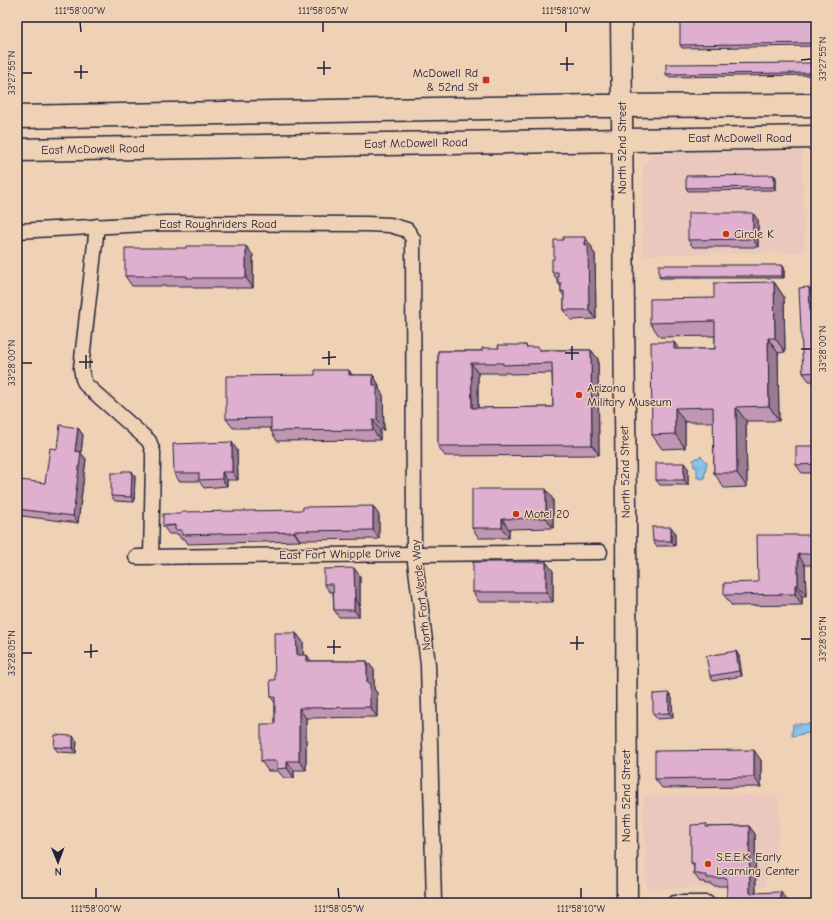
<svg xmlns="http://www.w3.org/2000/svg" width="833" height="920" viewBox="0 0 833 920" font-family="'Comic Neue',sans-serif">
<style>
.built{fill:#eac8be}
.water{fill:url(#water-waves);stroke:#6083a3}
.lines{fill:none;stroke-linecap:round;stroke-linejoin:round}
.street-casing{stroke:#22223b;stroke-width:17}
.secondary-casing{stroke:#22223b;stroke-width:23}
.primary-casing{stroke:#22223b;stroke-width:25}
.street{stroke:#efd2b6;stroke-width:14}
.secondary{stroke:#efd2b6;stroke-width:20}
.primary{stroke:#efd2b6;stroke-width:22}
.wall{fill:#c096b2;stroke:#22223b;fill-rule:evenodd}
.shaded-wall{fill:#9c7a91;stroke:#22223b}
.building{fill:#dfafcf;stroke:#22223b;fill-rule:evenodd}
.ticks{fill:none;stroke:#22223b;stroke-width:1.5}
.poi-dot{fill:#c8321e;stroke:#efd2b6;stroke-width:1.5}
.labels{text-anchor:middle;dominant-baseline:central;stroke-width:3;stroke-linejoin:round;paint-order:stroke}
.poi-label{font-size:12px;fill:#22223b;stroke:#efd2b6;text-anchor:start}
.street-label{font-size:12px;fill:#22223b;stroke:#efd2b6}
.neatline{fill:none;stroke:#22223b;stroke-width:1.5}
.ticks-label{font-size:10px;text-anchor:middle;fill:#22223b}
</style>
<defs>
<pattern id="water-waves" width="16" height="10" patternUnits="userSpaceOnUse"><rect width="16" height="10" fill="#89c3e8"/><path d="M0 5q4-4 8 0t8 0" fill="none" stroke="#76a7c8"/></pattern>
</defs>
<rect width="100%" height="100%" fill="#efd2b6"/>
<filter id="ink" filterUnits="userSpaceOnUse"><feTurbulence type="fractalNoise" baseFrequency=".025" numOctaves="2"/><feDisplacementMap in="SourceGraphic" scale="8" xChannelSelector="R" yChannelSelector="G"/><feConvolveMatrix kernelMatrix="1 2 1 2 8 2 1 2 1" color-interpolation-filters="sRGB"/></filter>
<g filter="url(#ink)">
<!-- built -->
<g class="built">
<path d="M802,149L805,252L642,255L643,167L650,156L658,152Z"/>
<path d="M778,795L780,821L778,840L765,887L646,889L643,796Z"/>
</g>
<!-- water -->
<g class="water">
<path d="M701,456L707,462L704,479L697,478V468L694,467L693,460Z"/>
<path d="M793,724H810V733L792,736Z"/>
</g>
<g class="lines">
<!-- street casing -->
<g class="street-casing">
<g id="street">
<path d="M97,226L81,368L83,379L86,385L149,441L153,452V462L151,557"/>
<path d="M17,231L165,223L367,224L390,225L407,230L413,239L414,554L428,664L434,903"/>
<path d="M136,557L600,552"/>
<path d="M674,903H707"/>
</g>
</g>
<!-- secondary casing -->
<g class="secondary-casing">
<path id="secondary" d="M621,17L626,509L627,903"/>
</g>
<!-- primary casing -->
<g class="primary-casing">
<g id="primary">
<path d="M17,117L595,106L816,105"/>
<path d="M17,150C283,148 550,139 816,137"/>
</g>
</g>
<!-- street -->
<use href="#street" class="street"/>
<!-- secondary -->
<use href="#secondary" class="secondary"/>
<!-- primary -->
<use href="#primary" class="primary"/>
</g>
<!-- wall -->
<g class="wall">
<path d="M816,17V46L682,48L680,45Z"/>
<path d="M816,63V75L668,77L666,74Z"/>
<path d="M774,175L776,177V190L688,191L686,188Z"/>
<path d="M758,220V247H693L688,240Z"/>
<path d="M592,247V250L595,254L596,319L571,320L564,310V296L561,292V287L558,283V281L552,272L554,259Z"/>
<path d="M253,255V288H193L192,286H132L125,276Z"/>
<path d="M784,267V278H660L659,276Z"/>
<path d="M774,282L784,297L785,352L778,353L779,421H746L747,487L724,488L714,473V422H685V448L662,449L652,435L674,342L679,349H715V336L660,337L650,323L714,298Z"/>
<path d="M809,287L815,296L816,321V381H809L803,373Z"/>
<path d="M526,345L527,347L541,350H591L598,359L599,455L445,456L438,446V351H482L499,348ZM478,373H509L510,374L552,373L553,407L478,408Z"/>
<path d="M352,375H373L379,385V389L383,395L384,430H380V440L277,441L271,431V428H233L226,419Z"/>
<path d="M78,428L83,435L81,453L86,459L78,523L22,516L17,509V506L45,483L57,449Z"/>
<path d="M816,446V473H802L796,465Z"/>
<path d="M237,450L238,480H227V486L204,488L199,481H179L174,473Z"/>
<path d="M688,468V485H660L656,480Z"/>
<path d="M135,476L134,502L115,501L111,496Z"/>
<path d="M553,499V528L509,529V538H479L472,528Z"/>
<path d="M379,515V539L300,540V541L188,544L185,539H181L178,534H169L163,526Z"/>
<path d="M675,532V546H656L653,541Z"/>
<path d="M816,535V565H805L806,596H802V605L732,606L724,595L758,582Z"/>
<path d="M546,562L553,571V602H479L473,592Z"/>
<path d="M360,576V606H359V617H339L334,610L333,592H330L324,584Z"/>
<path d="M296,633L303,642V655L311,661H367L374,670V689L377,693V717L306,718V770H294V778H284L278,771H268L261,761L275,724V703L271,697L275,680Z"/>
<path d="M736,651L739,656L742,676L713,681L710,676Z"/>
<path d="M672,698L673,718L657,719L653,714Z"/>
<path d="M77,741L76,753L58,752L54,747Z"/>
<path d="M761,760V787L662,788L655,779Z"/>
<path d="M749,826L755,834L756,893L787,900V903H727V886H713L711,884H705L704,882H700L694,874V867L691,863L708,827Z"/>
</g>
<!-- shaded-wall -->
<g class="shaded-wall">
<path d="M774,175L776,177V190L774,187Z"/>
<path d="M753,213L758,220V247L753,239Z"/>
<path d="M585,237L592,247V250L595,254L596,319L589,310Z"/>
<path d="M246,246L253,255V288L246,278Z"/>
<path d="M782,265L784,267V278L782,276Z"/>
<path d="M774,282L784,297L785,352L775,338Z"/>
<path d="M809,287L815,296L816,321V365L812,360Z"/>
<path d="M768,338L778,353L779,421L769,406Z"/>
<path d="M674,342L684,356L674,349Z"/>
<path d="M591,350L598,359L599,455L592,445Z"/>
<path d="M471,363L478,373V417L472,408Z"/>
<path d="M349,370L356,380L349,375Z"/>
<path d="M373,375L379,385V389L383,395L384,430L377,420L373,385Z"/>
<path d="M736,407L746,421L747,487L737,473Z"/>
<path d="M675,408L685,422V448L675,434Z"/>
<path d="M373,420L380,430V440L373,430Z"/>
<path d="M78,428L83,435L81,453L86,459L78,523L73,516L75,451Z"/>
<path d="M232,442L237,450L238,480L232,472Z"/>
<path d="M684,463L688,468V485L684,480Z"/>
<path d="M132,471L135,476L134,502L131,497Z"/>
<path d="M222,472L227,480V486L222,479Z"/>
<path d="M546,489L553,499V528L546,518Z"/>
<path d="M373,506L379,515V539L373,530Z"/>
<path d="M502,519L509,529V538L502,528Z"/>
<path d="M671,527L675,532V546L671,541Z"/>
<path d="M294,531L300,540V541L294,532Z"/>
<path d="M798,554L805,565L806,596L798,585Z"/>
<path d="M546,562L553,571V602L546,592Z"/>
<path d="M354,568L360,576V606L355,598Z"/>
<path d="M795,585L802,596V605L795,594Z"/>
<path d="M354,598L359,606V617L354,610Z"/>
<path d="M296,633L303,642L304,665L297,655Z"/>
<path d="M736,651L739,656L742,676L739,671Z"/>
<path d="M307,655L314,665L307,661Z"/>
<path d="M367,661L374,670V689L377,693V717L370,707L367,683Z"/>
<path d="M669,693L672,698L673,718L669,713Z"/>
<path d="M299,708L306,718V770L299,761Z"/>
<path d="M73,736L77,741L76,753L73,748Z"/>
<path d="M754,750L761,760V787L754,777Z"/>
<path d="M287,761L294,770V778L287,768Z"/>
<path d="M749,826L755,834L756,901L750,893Z"/>
<path d="M781,892L787,900V903H781Z"/>
</g>
<!-- building -->
<g class="building">
<path d="M680,17H816V43L680,45Z"/>
<path d="M816,63V73L666,74V64Z"/>
<path d="M774,175V187L686,188V176Z"/>
<path d="M688,213H753V239L688,240Z"/>
<path d="M563,237H585V245H588L589,310H564V291L561,292V283H558V272H552V259H554V240H563Z"/>
<path d="M186,246H246V278H187V276H125V248H186Z"/>
<rect x="659" y="265" width="123" height="11"/>
<path d="M774,282L775,338H768L769,406L736,407L737,473H714L713,407L675,408V434L652,435L651,342H674V349H715V321L650,323V299L714,298V283Z"/>
<path d="M809,287L812,360H816V372L803,373L799,288Z"/>
<path d="M498,345H526V347H539V350H591L592,445L438,446V351H482V348H499ZM471,363H503V365L552,363L553,407L472,408Z"/>
<path d="M315,370H349V375H373V385H377V420H373V430L271,431V418L226,419V376L315,375Z"/>
<rect x="815" y="397" width="1" height="18"/>
<path d="M60,425L78,428L75,451L81,452L73,516L17,509L20,480L45,483L50,448L57,449Z"/>
<path d="M232,442V472H222V479L199,480V473H174L173,444Z"/>
<path d="M796,446H816V464L796,465Z"/>
<rect x="656" y="463" width="28" height="17"/>
<path d="M122,471H132L131,497L111,496V473H122Z"/>
<path d="M472,489H546V518L502,519V528H472Z"/>
<path d="M373,506V530L294,531V532L182,535V530H175V525L163,526V514H181V512L303,510V507Z"/>
<path d="M652,527H671V541H653Z"/>
<path d="M757,535H816V554H798V585H795V594L724,595V583L758,582Z"/>
<rect x="473" y="562" width="73" height="30"/>
<path d="M354,568L355,598H354V610H334L333,584H324V569Z"/>
<path d="M274,633H296L297,655H307V661H367V683H370V707L299,708V761H287V768L277,769V761H261V724H275V697H271L270,680H275Z"/>
<path d="M736,651L739,671L710,676L706,656Z"/>
<path d="M669,693V713L653,714V694Z"/>
<path d="M55,735L73,736V748L54,747Z"/>
<path d="M754,750V777L655,779V751Z"/>
<path d="M707,824L706,827L749,826L750,893L781,892V903H727V878H707V875H700V874H694V863H691V825Z"/>
</g>
</g>
<!-- ticks -->
<path class="ticks" d="M80,22L81,32M323,22V32M566,22V32M567,57V71M801,60L811,59M324,61V75M560,64H574M81,65V79M317,68H331M74,72H88M22,73H32M572,346V360M801,349H811M329,351V365M565,353H579M86,355V369M322,358L336,357M79,362H93M22,363H32M577,636V650M801,639H811M334,640V654M570,643H584M91,644V658M327,647H341M84,652L98,651M22,653H32M96,888V898M338,888L339,898M581,888V898"/>
<!-- markers -->
<g class="poi-dot">
<rect x="482" y="76" width="8" height="8" rx="2"/>
<circle cx="726" cy="234" r="4"/>
<circle cx="579" cy="395" r="4"/>
<circle cx="516" cy="514" r="4"/>
<circle cx="708" cy="864" r="4"/>
</g>
<g class="labels">
<!-- poi labels -->
<g class="poi-label">
<text x="478" y="73" text-anchor="end">McDowell Rd<tspan x="478" dy="14">&amp; 52nd St</tspan></text>
<text x="734" y="234">Circle K</text>
<text x="587" y="388">Arizona<tspan x="587" dy="14">Military Museum</tspan></text>
<text x="524" y="514">Motel 20</text>
<text x="716" y="857">S.E.E.K. Early<tspan x="716" dy="14">Learning Center</tspan></text>
</g>
<!-- street labels -->
<g class="street-label">
<text x="740" y="138">East McDowell Road</text>
<text transform="translate(416 143) rotate(-1)">East McDowell Road</text>
<text transform="translate(622 148) rotate(-90)">North 52nd Street</text>
<text transform="translate(93 149) rotate(-1)">East McDowell Road</text>
<text x="218" y="224">East Roughriders Road</text>
<text transform="translate(625 472) rotate(-91)">North 52nd Street</text>
<text transform="translate(340 554) rotate(-1)">East Fort Whipple Drive</text>
<text transform="translate(421 595) rotate(-96)">North Fort Verde Way</text>
<text transform="translate(626 796) rotate(-90)">North 52nd Street</text>
</g>
</g>
<!-- margin -->
<rect width="833" height="920" fill="none" stroke="#efd2b6" stroke-width="44"/>
<!-- north arrow -->
<g transform="translate(58 862) rotate(179)" stroke="#efd2b6" stroke-width="3" paint-order="stroke">
<path d="M0-3L7 15L0 10L-7 15Z" fill="#22223b"/>
<text y="-6" font-size="11" font-weight="bold" text-anchor="middle" fill="#22223b">N</text>
</g>
<rect x="22" y="22" width="789" height="876" class="neatline"/>
<g class="ticks-label">
<text x="80" y="14">111°58'00"W</text>
<text x="323" y="14">111°58'05"W</text>
<text x="566" y="14">111°58'10"W</text>
<text transform="translate(822 59) rotate(-90)" y="4">33°27'55"N</text>
<text transform="translate(11 73) rotate(-90)" y="4">33°27'55"N</text>
<text transform="translate(822 349) rotate(-90)" y="4">33°28'00"N</text>
<text transform="translate(11 363) rotate(-90)" y="4">33°28'00"N</text>
<text transform="translate(822 639) rotate(-90)" y="4">33°28'05"N</text>
<text transform="translate(11 653) rotate(-90)" y="4">33°28'05"N</text>
<text x="96" y="912">111°58'00"W</text>
<text x="339" y="912">111°58'05"W</text>
<text x="581" y="912">111°58'10"W</text>
</g>
</svg>
